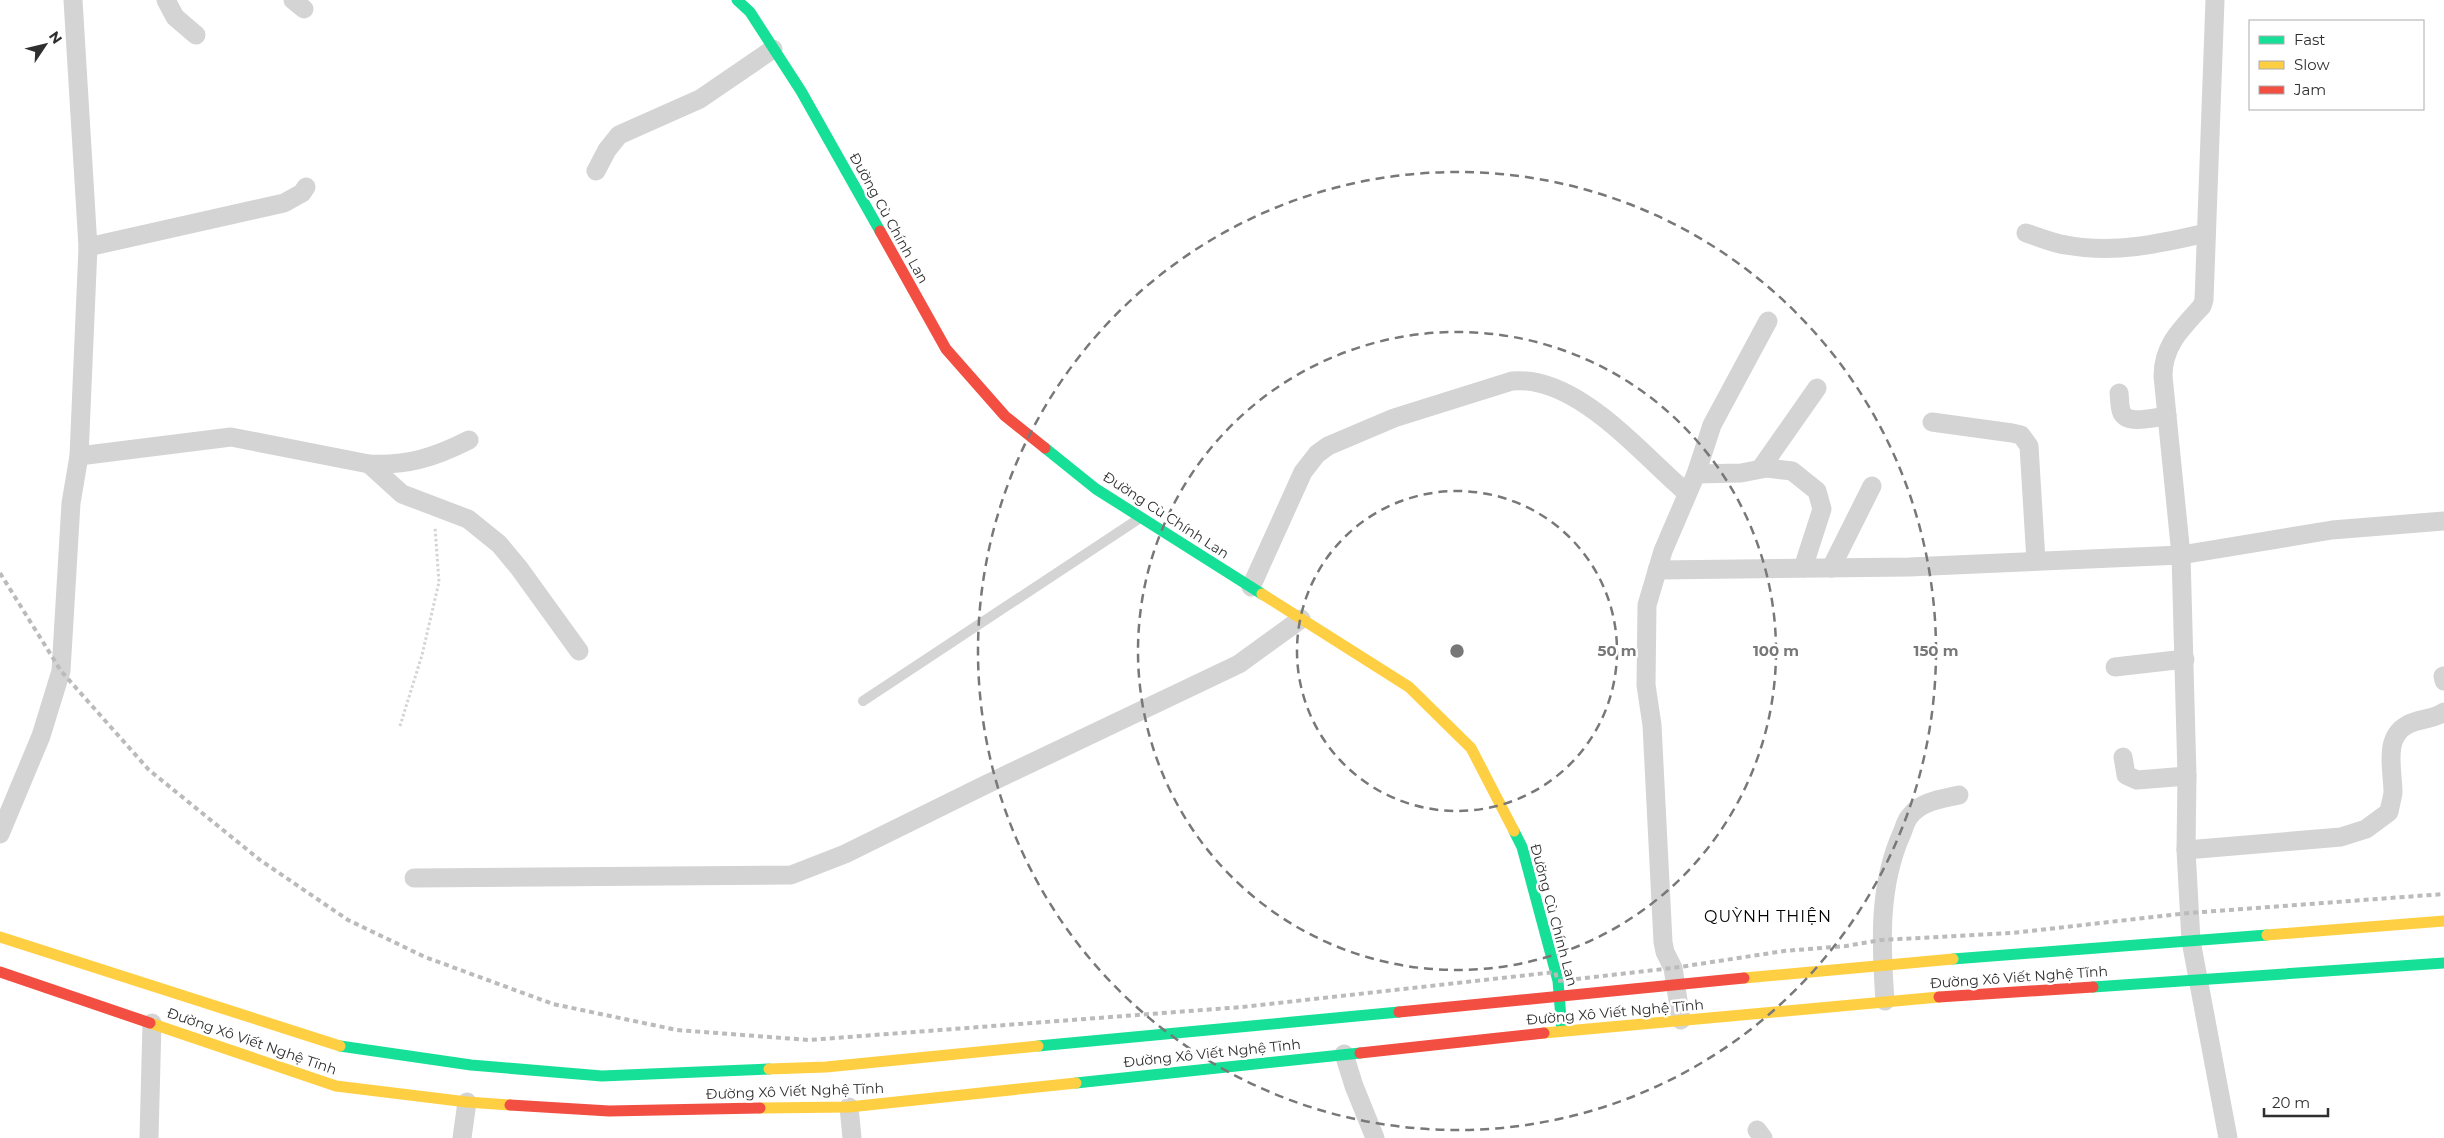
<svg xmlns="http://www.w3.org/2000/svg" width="2444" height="1138" viewBox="0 0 2444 1138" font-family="Montserrat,sans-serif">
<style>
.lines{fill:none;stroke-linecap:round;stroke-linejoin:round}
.path{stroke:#d4d4d4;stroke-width:3;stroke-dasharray:2.5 2.5;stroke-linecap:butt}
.lane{stroke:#d4d4d4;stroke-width:10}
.street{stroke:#d4d4d4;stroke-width:19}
.fast{stroke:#16e098;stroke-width:11}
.slow{stroke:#ffcf43;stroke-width:11}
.jam{stroke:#f24e42;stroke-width:11}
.rail{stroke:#bbb;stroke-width:4;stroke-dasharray:5 4;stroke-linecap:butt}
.ring{fill:none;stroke:#787878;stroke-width:2.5;stroke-dasharray:9 6}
.labels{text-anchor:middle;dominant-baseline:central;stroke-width:5;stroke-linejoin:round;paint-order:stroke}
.street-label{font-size:14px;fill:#2f2f2f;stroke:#fff}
.quarter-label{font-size:16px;letter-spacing:1px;fill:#000;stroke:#fff}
.centre{fill:#787878;stroke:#fff;stroke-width:2.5}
.ring-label{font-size:15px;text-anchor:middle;font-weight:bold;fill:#787878;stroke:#fff;stroke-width:5;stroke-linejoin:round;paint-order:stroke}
</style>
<rect width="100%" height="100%" fill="#fff"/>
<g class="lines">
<!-- path -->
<path class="path" d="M400,726L422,655L439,582L435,527"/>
<!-- lane -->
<path class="lane" d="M863,701L1140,518"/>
<!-- street -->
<g class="street">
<path d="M166,0L175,17L196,35"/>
<path d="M293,0L304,9"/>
<path d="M2215,0L2204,300L2202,306C2182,328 2163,345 2163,376L2181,555L2187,776L2186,850L2191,941L2228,1138"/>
<path d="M596,171L607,150L619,135L700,99L773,49"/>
<path d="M2026,233C2039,237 2052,243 2066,245C2114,254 2159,244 2206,233"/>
<path d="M88,247L284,203L302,193L306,187"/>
<path d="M2119,393C2120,399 2119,407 2122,413C2128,425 2156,417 2167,416"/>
<path d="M1932,422L2012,433L2021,435L2029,446L2036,561"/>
<path d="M79,456L231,437L369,464C408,466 435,457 469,440"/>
<path d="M369,464L402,494L468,519L499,544L519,568L579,651"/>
<path d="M1761,468L1817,388"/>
<path d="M1696,474L1741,473L1767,468L1792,471L1817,491L1822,509L1803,568"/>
<path d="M1831,568L1872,486"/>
<path d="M1657,570L1909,567L2181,555L2332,530L2444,521"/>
<path d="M1251,587L1303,472L1317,454L1328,446L1394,418L1512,381C1577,375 1641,454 1687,493"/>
<path d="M2115,667L2185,659"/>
<path d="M2443,676L2444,681"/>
<path d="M2123,757L2126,775L2137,780L2187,776"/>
<path d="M0,834L41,736L61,671L71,503L79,456L88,247L73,0"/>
<path d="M2186,850L2341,837L2366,829L2389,812C2390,806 2392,799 2393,793C2393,770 2383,738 2407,725C2419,718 2433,720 2444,712"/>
<path d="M414,878L791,875L845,854L985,785L1239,664L1301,619"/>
<path d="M1885,1001C1881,945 1878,886 1902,833C1904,828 1906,820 1910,816C1921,801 1942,799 1959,795"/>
<path d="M1681,1020L1673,968L1665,952L1663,942L1652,725L1646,685L1647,605L1663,551L1696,474L1712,425L1768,321"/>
<path d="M1344,1054L1354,1086L1375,1138"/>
<path d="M849,1107L852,1138"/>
<path d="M1757,1130L1763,1138"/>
<path d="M149,1138L152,1023"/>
<path d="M462,1138L467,1102"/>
</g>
<!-- fast -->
<g class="fast">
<path d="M737,0L750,12L801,91L880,231"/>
<path d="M1045,448L1096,489L1262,594"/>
<path d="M1514,831L1522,847L1558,981L1562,1031"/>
<path d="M1953,959L2267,935"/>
<path d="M2093,987L2444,963"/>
<path d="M340,1046L471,1065L602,1076L769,1069"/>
<path d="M1038,1046L1399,1012"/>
<path d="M1076,1083L1360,1053"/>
</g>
<!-- slow -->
<g class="slow">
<path d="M1262,594L1409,687L1471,748L1514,831"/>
<path d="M2267,935L2444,921"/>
<path d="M0,937L340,1046"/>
<path d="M1744,978L1953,959"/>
<path d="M150,1023L336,1086L467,1102L510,1105"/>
<path d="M1544,1033L1939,997"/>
<path d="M769,1069L826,1067L1038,1046"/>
<path d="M760,1108L849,1107L1076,1083"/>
</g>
<!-- jam -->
<g class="jam">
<path d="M880,231L946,349L1005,416L1045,448"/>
<path d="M0,972L150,1023"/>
<path d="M1939,997L2093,987"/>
<path d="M1399,1012L1744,978"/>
<path d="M1360,1053L1544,1033"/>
<path d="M510,1105L609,1111L760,1108"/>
</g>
<!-- rail -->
<path class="rail" d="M0,573L61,671L149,770L260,860L348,920L425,957L553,1004L677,1030L809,1040L1242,1007L1555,972L1558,981L1673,968L1784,951L1846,946L1881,940L2012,933L2189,913L2444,894"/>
</g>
<!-- distance rings -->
<g class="ring">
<circle cx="1457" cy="651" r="160"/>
<circle cx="1457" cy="651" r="319"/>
<circle cx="1457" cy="651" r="479"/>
</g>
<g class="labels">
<!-- street labels -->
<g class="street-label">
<text transform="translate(889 218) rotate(61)">Đường Cù Chính Lan</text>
<text transform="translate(1166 515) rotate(33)">Đường Cù Chính Lan</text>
<text transform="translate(1554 915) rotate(75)">Đường Cù Chính Lan</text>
<text transform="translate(2019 977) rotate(-4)">Đường Xô Viết Nghệ Tĩnh</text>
<text transform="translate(1615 1012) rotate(-5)">Đường Xô Viết Nghệ Tĩnh</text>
<text transform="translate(252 1041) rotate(19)">Đường Xô Viết Nghệ Tĩnh</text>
<text transform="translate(1212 1053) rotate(-6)">Đường Xô Viết Nghệ Tĩnh</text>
<text transform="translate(795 1091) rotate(-2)">Đường Xô Viết Nghệ Tĩnh</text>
</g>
<!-- quarter labels -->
<g class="quarter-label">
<text x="1768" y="916">QUỲNH THIỆN</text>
</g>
</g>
<circle cx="1457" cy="651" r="8" class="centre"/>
<g class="ring-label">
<text x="1617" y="656">50 m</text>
<text x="1776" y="656">100 m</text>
<text x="1936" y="656">150 m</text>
</g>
<!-- legend -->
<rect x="2249" y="20" width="175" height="90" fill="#ffffff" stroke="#acacac"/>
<rect x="2259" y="36" width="25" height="8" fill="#16e098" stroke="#acacac"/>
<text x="2294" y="45" font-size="15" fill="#2f2f2f">Fast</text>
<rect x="2259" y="61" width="25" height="8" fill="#ffcf43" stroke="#acacac"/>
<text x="2294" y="70" font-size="15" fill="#2f2f2f">Slow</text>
<rect x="2259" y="86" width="25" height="8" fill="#f24e42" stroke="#acacac"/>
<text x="2294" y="95" font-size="15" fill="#2f2f2f">Jam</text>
<!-- north arrow -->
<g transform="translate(45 45) rotate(55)" stroke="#ffffff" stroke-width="4" paint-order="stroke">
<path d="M0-4L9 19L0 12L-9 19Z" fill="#2f2f2f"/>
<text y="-8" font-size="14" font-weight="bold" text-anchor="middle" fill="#2f2f2f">N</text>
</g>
<!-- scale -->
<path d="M2264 1108v8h64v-8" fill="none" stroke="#2f2f2f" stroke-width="2.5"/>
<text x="2272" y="1108" font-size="15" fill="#2f2f2f" stroke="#ffffff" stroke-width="4" paint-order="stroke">20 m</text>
</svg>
